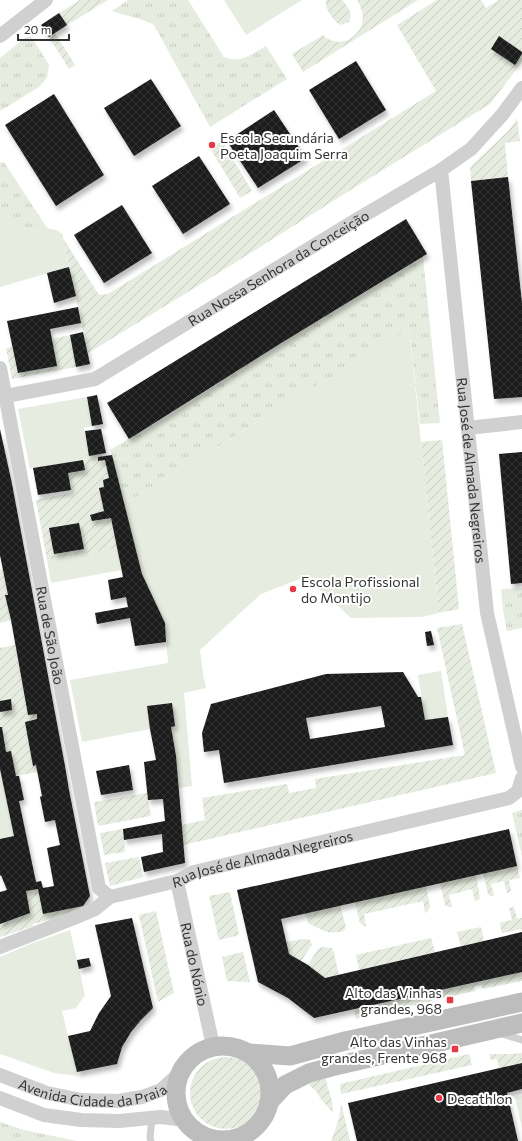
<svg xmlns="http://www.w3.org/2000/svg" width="522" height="1141" viewBox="0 0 522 1141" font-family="Commissioner,sans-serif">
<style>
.grass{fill:#e6ecdf}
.park{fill:url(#park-tufts)}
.garden{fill:url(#garden-furrows)}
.building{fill:url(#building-cross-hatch);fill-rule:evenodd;filter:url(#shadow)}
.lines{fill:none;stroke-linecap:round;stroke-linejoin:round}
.lane{stroke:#d0d0d0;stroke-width:7}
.street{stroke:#d0d0d0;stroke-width:14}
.secondary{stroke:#bdbdbd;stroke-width:19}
.poi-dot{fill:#e63946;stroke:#fff;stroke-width:1.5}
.labels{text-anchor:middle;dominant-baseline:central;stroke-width:4;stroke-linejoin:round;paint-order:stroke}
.poi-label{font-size:14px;fill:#333;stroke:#fff;text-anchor:start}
.street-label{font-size:14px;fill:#333;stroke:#fff}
</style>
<defs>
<pattern id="park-tufts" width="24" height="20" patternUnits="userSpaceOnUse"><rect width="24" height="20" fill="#e6ecdf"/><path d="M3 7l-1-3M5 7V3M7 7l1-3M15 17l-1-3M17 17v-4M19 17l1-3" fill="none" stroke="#c6cbc0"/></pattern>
<pattern id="garden-furrows" width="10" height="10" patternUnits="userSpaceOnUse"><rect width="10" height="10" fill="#e6ecdf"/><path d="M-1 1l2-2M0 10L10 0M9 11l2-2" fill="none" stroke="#c6cbc0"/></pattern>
<pattern id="building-cross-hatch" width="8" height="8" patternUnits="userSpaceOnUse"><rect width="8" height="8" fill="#1a1a1a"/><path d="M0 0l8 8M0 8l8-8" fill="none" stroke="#333"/></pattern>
<filter id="shadow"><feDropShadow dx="2.5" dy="4.5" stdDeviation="2" flood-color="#0004"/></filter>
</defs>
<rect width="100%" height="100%" fill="#fff"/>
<!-- grass -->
<g class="grass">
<path d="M224,0H302L246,35Z"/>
<path d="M0,222L63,238L69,267L0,287Z"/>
<path d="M409,329L439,613L422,617L351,618L336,604L305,577L261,594L200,650L203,674L206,688L184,693L192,786L179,788L176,756L171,727L175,726L172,703L150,729L82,742L70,680L168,663L165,623L142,574L124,504Z"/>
<path d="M87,397L92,426L84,428L89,456L102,453V456L30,469L18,409Z"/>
<path d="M117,548L121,570L51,583L47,560Z"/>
<path d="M441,671L448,717L425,720L418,675Z"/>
<path d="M0,769L14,836L0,839Z"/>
<path d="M70,930L77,960L85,995L76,1008L62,1011L78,1076L54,1073L0,1054V957L30,944Z"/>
<path d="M522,1096V1129L515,1097Z"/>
</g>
<!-- park -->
<g class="park">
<path d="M128,0H188L224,57C240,64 252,54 266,46L287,79L210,127L154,25C141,18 126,16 112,11Z"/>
<path d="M31,36L49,65L47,78L39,87L0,111V58L26,37Z"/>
<path d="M4,162L47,228C54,230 62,229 63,238L0,222V163Z"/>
<path d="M423,257L440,423L420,424L409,329L124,504L110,450L169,415L278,345Z"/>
<path d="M522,588V628L507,631L503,610L501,589Z"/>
<path d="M522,810V856L512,813Z"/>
<path d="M0,1122L24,1130L77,1141H0Z"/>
</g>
<!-- garden -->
<g class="garden">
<path d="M80,0H108L67,25L59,13Z"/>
<path d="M326,0H342C348,8 353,11 349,22L341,25L337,23C332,17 324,8 326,0Z"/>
<path d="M357,0H418L303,72L292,54L323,35C325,37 328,39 331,40C337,43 344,42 350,39C365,29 366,15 357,0Z"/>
<path d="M437,0H481L486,8L499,0H522V62L490,104L357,186L193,289L88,353L63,238L99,295L108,294L436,91L397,25Z"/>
<path d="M55,33L75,65L69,69L49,37Z"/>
<path d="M517,119L520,141L505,143L508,177L471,181L470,167L508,131Z"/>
<path d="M222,141L252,191L240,198L210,148Z"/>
<path d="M70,335L76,367L12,379L6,348L12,347L18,373L56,366L52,339Z"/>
<path d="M442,440L459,609L439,613L421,442Z"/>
<path d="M98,457L99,461L105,460L109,478L104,487L99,489L104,511L90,516L92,521L111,518L117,548L47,560L36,500L71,493L68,473L84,470L83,460Z"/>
<path d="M3,569L8,595L5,596L11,620L0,623V570Z"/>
<path d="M462,624L496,773L183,845L182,825L205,820L202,798L287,784L289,793L316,788L315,779L465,755L437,628Z"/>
<path d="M15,645L28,715L37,714V719L25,722L33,766L36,765L37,772L16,776L11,751L6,752L2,727H0V712L12,709L10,699L0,701V648Z"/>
<path d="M147,793L151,816L98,826L94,802Z"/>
<path d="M123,829L125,852L104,855L100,833Z"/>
<path d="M139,857L143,877L110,886L105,863Z"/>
<path d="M517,866L520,878L509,880L511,890L510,892L507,893L504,881L491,884L494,896H490L488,894L483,873Z"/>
<path d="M476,875L480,898L478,900L475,901L472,889L449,895L452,907H449L445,905L440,883Z"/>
<path d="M426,886L430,907L427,912L425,913L423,901L364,914L366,926H364L360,923L355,902Z"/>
<path d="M38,889L44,914L83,906L64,916L33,924V926L0,937V924L30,913L26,891Z"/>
<path d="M230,892L239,935L219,940L209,896Z"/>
<path d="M340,905L346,927C344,931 343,932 338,932C323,934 322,928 309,924L305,913Z"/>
<path d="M513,907L515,910L517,919L522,918V929L502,933L500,923L512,920L509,908Z"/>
<path d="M156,911L174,993L158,1002L139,915Z"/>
<path d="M481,927L484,941L461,946L457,932Z"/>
<path d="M431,938L435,952L359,970L356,955Z"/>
<path d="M304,939L310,940L312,945L301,961L289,954L286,942Z"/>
<path d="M322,947L332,948L334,953L339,975L325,978L308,965L318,949Z"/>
<path d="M243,952L250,982L227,981L222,957Z"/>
<path d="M522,972V981L483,989L481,985L474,986L475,991L440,999L439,994L431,995L432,1001L356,1019L354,1010Z"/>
<path d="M522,1053V1063L499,1068L497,1059L491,1060L489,1054H511Z"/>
<path d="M469,1054L472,1065L341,1094L340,1084Z"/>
<circle cx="226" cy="1093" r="36"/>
<path d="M325,1077L332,1101L333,1113L320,1098L316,1091L310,1086L309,1084L310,1082Z"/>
<path d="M341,1102L350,1141H331C336,1129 341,1115 341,1102Z"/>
</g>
<!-- building -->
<g class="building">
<path d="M59,13L67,25L49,37L41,25Z"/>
<path d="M499,36L522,52V54L515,65L491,49Z"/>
<path d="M356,61L386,110L339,139L309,90Z"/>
<path d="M151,79L181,126L134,156L104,108Z"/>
<path d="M54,94L104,175L56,206L5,125Z"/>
<path d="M274,110L306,158L258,188L227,141Z"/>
<path d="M199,156L230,204L183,234L152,186Z"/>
<path d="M508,177L522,303V397L494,399L471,181Z"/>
<path d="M122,205L152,253L104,283L74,235Z"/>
<path d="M406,219L427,254L278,345L129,439L107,403Z"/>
<path d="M69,267L76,296L54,303L47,273Z"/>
<path d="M78,307L81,323L50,329L57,366L18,373L7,321Z"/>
<path d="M83,332L90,364L76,367L70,335Z"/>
<path d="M97,395L103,424L92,426L87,397Z"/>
<path d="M0,429L12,484L65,766L69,790L90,896L83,906L43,914L38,889L26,891L30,913L0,924V892L7,890L1,875L0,876V839L14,836L0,769V727H2L6,752L11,751L16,776H19L24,800L19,801L36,882L41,881L43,888L54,886L47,848L60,845L55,820L45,822L40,797L42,796L36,765L33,766L25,722L37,719V714L28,715L11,620L5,595H8L0,555Z"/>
<path d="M101,429L106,453L89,456L85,431Z"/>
<path d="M522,452V583L511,584L499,454Z"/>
<path d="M112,455L142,574L165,623L166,642L135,646L130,618L97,624L95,613L128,607L126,597L111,600L108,580L123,577L111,518L92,521L90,515L104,511L99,488L104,487L103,480L109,478L105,460L98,461V457Z"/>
<path d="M83,460L85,470L68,473L71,490L38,495L33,468Z"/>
<path d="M79,523L84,549L54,554L49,528Z"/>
<path d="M431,631L434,645L427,646L425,632Z"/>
<path d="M403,672L418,697H421L425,720L448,717L453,745L224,783L219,750L204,752L202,733L211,704L326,674ZM381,706L385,727L310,739L306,718Z"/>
<path d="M11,699L12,710L0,712V701Z"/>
<path d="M172,703L175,726L171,727L176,756L185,863L144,872L141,857L163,852L162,834L124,840L123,829L165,821L163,799L148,800L144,762L156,760L150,729L147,706Z"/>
<path d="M129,765L133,790L101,795L96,771Z"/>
<path d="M509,829L517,866L281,919L289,954L308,965L325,978L522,932V972L314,1018L288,998L258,982L237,890Z"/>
<path d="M132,918L153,1008L141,1020L131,1032L122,1047L117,1064L77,1072L68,1036L90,1031L99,1013L111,996L95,925Z"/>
<path d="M89,958L91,966L79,969L77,960Z"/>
<path d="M522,1063V1089L507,1093L518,1141H357L348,1103Z"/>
</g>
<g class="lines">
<!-- lane -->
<g class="lane">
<path d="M499,1033L522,1040"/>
<path d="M151,1141L150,1138L152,1118"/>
</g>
<!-- street -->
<g class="street">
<path d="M0,36L46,0"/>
<path id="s1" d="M441,170L487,613L522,767"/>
<path id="s2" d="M0,368L99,888L110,897"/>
<path id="s3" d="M6,396L95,379L356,220L441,170L471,149L502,115L522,88"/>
<path d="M468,428L522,422"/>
<path id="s4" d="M177,881L213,1046"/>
<path id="s5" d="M0,947L74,918L95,909L110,897L177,881L194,872L509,798L518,791L522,778"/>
<path id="s6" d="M0,1075L47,1093L82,1100L118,1101L142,1097L161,1090L180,1073"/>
<path d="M0,1098L44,1115L81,1120L119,1121L161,1117L185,1120"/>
</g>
<!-- secondary -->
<g class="secondary">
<circle cx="223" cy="1093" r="47"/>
<path d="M249,1053L290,1056L345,1041L522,1002"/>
<path d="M269,1102L285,1085L309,1073L331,1067L522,1023"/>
</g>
</g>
<!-- markers -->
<g class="poi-dot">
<circle cx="212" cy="145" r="4"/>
<circle cx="293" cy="589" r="4"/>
<rect x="446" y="996" width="8" height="8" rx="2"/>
<rect x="451" y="1045" width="8" height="8" rx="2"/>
<circle cx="439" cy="1098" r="4"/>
</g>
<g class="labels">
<!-- poi labels -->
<g class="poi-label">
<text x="220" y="137">Escola Secundária<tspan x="220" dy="16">Poeta Joaquim Serra</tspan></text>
<text x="301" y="581">Escola Profissional<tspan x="301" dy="16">do Montijo</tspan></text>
<text x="442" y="992" text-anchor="end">Alto das Vinhas<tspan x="442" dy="16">grandes, 968</tspan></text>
<text x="447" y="1041" text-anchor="end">Alto das Vinhas<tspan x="447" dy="16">grandes, Frente 968</tspan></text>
<text x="447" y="1098">Decathlon</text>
</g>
<!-- street labels -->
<g class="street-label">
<text stroke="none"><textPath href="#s3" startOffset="305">Rua Nossa Senhora da Conceição</textPath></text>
<text stroke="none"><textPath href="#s1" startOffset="302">Rua José de Almada Negreiros</textPath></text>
<text stroke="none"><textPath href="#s2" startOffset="272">Rua de São João</textPath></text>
<text stroke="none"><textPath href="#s5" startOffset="279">Rua José de Almada Negreiros</textPath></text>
<text stroke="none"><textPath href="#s4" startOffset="85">Rua do Nónio</textPath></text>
<text stroke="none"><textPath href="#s6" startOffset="96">Avenida Cidade da Praia</textPath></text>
</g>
</g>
<!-- scale -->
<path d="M18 34v6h51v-6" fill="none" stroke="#333333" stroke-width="2"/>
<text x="24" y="34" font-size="12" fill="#333333" stroke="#ffffff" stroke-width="3" paint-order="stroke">20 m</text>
</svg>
